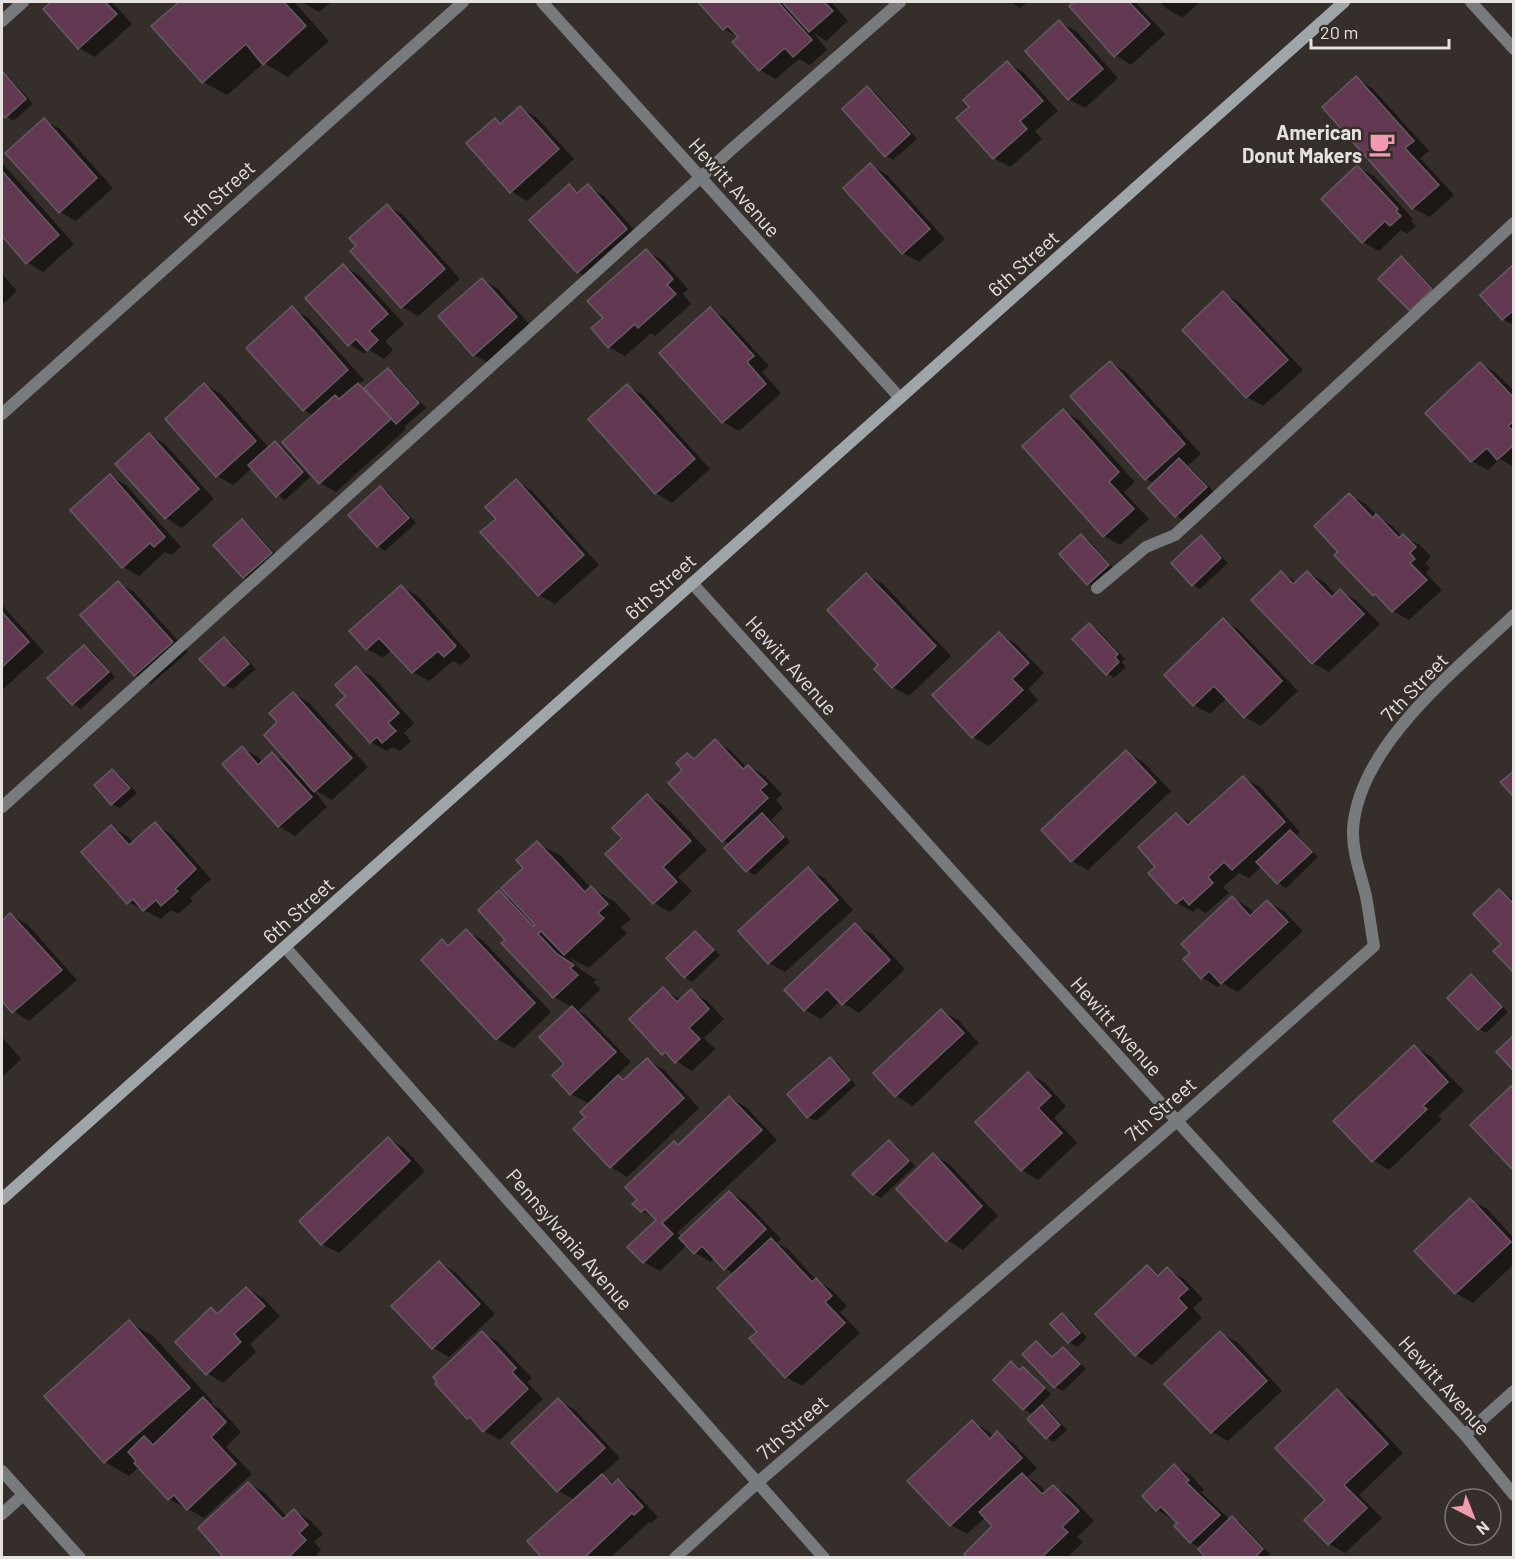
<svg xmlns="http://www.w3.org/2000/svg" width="1515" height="1559" viewBox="0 0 1515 1559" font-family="Barlow,sans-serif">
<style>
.shadow{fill:#0007}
.building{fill:#623852;stroke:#645c61;stroke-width:1.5}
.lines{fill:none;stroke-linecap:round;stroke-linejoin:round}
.service{stroke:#777b7d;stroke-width:12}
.minor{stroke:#777b7d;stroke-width:12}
.secondary{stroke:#9fa6a9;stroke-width:12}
.labels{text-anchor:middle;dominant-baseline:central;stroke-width:5;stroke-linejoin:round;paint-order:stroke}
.poi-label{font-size:20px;font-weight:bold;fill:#e5e1de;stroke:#352e2a;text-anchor:end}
.street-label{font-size:20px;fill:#e5e1de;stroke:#352e2a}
</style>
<rect width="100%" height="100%" fill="#352e2a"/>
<!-- shadow -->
<g class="shadow">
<path d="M53,2H112L132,24L95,57L79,48L45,9Z"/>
<path d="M181,2H294L329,41L288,77L264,63L227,95L203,82L153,27Z"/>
<path d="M302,2H331L319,12Z"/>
<path d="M700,2H831L848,21L826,41L814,33L827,50L810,65L799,59L776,79L760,70L739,38L724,29Z"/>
<path d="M1011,2H1027L1020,8Z"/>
<path d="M1077,2H1135L1165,34L1131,65L1115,55L1071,6Z"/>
<path d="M1160,2H1200L1182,18L1166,8Z"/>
<path d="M1059,22L1076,31L1118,78L1085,108L1069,99Z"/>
<path d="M1007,63L1023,72L1058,111L1035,131L1042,139L1010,167L994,158L971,107Z"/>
<path d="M2,73L9,77L33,104L13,121L2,112Z"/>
<path d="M1356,78L1372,88L1429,151L1420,158L1454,195L1430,217L1413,208Z"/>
<path d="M867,88L875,92L917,139L893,160L886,156Z"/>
<path d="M520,108L536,117L574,159L527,201L511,191L495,119L503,124Z"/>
<path d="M44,120L60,129L113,188L76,221L60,212Z"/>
<path d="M2,163L74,244L43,272L27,262L2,234Z"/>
<path d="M871,165L887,175L945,239L919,262L903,253L845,188Z"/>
<path d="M1358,167L1374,176L1413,219L1411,221L1416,226L1407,234L1401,230L1379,251L1363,242Z"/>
<path d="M569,186L580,192L588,186L604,196L642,239L594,281L578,272Z"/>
<path d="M387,205L403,215L460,279L418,316L402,307Z"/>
<path d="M646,251L662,260L688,289L683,294L691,304L655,336L651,333L625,356L609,347L605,318Z"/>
<path d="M1401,258L1409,263L1439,294L1411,310Z"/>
<path d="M343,266L360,276L404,324L385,341L393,350L384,359L369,350L365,354L349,344Z"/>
<path d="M1514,266V321L1511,324L1503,319L1482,295Z"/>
<path d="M2,274L17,291L2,305Z"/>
<path d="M482,279L498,289L532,327L490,364L474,355L440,316Z"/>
<path d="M1223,293L1239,302L1303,370L1263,406L1247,397Z"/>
<path d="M292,308L308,318L364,380L358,385L365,389L388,370L395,374L426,408L404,427L406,429L336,492L320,483L314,416L304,410Z"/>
<path d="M710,309L726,319L769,366L762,372L781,393L739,431L723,422Z"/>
<path d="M1110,362L1126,372L1201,454L1188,465L1214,492L1183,520L1176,515L1155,484L1146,479L1072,396Z"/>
<path d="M1480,363L1496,373L1514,391V467L1500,459L1488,470L1472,461Z"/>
<path d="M205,385L221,394L269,448L275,443L283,447L310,477L285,500L277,495L252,468L233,485L217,476Z"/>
<path d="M627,386L643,395L710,469L672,503L656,493L590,419Z"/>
<path d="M1063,411L1079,420L1135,482L1124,492L1149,519L1120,545L1104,536Z"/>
<path d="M149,435L165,444L214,499L182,528L166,518L117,464Z"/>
<path d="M110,476L126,485L181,547L171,555L165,552L139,576L123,567Z"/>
<path d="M516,481L532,491L599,565L555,604L539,595L498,519Z"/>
<path d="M380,488L388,492L416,523L385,551L378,546Z"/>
<path d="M1350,495L1366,504L1378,517L1392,526L1403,537L1420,545L1431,557L1425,563L1430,568L1426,573L1442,590L1409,620L1393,611L1383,601L1374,595L1336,555L1340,552Z"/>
<path d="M242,521L250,526L279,558L251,582L244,577Z"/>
<path d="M1081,536L1089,540L1115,570L1095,588L1088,583Z"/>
<path d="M1201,537L1208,542L1228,563L1200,589L1193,585Z"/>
<path d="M1281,573L1297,582L1308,573L1324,582L1336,595L1340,591L1356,600L1380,624L1329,672L1313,663Z"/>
<path d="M867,575L883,584L951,656L909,696L893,687L880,665Z"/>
<path d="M118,583L134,592L188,652L151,684L135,675Z"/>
<path d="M401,587L418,596L471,656L461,665L453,661L429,681L413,672L392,650L383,658L367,649Z"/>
<path d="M2,605L44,652L2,690Z"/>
<path d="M1223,620L1239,630L1298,691L1261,726L1245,717L1227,698L1210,714L1194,705Z"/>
<path d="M1089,625L1097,629L1125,659L1122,662L1126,667L1114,678L1107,673Z"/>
<path d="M999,634L1015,643L1044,673L1028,689L1038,700L989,746L973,737Z"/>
<path d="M225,639L232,643L256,669L233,689L225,685Z"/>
<path d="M85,647L92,651L115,677L81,709L73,704Z"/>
<path d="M356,668L373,677L414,723L404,733L411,741L400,751L392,747L387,751L370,742L347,697Z"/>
<path d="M293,693L309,703L368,767L332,800L312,788L327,807L295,836L279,826L224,764L242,748L258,757L263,762L272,754L293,766L279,723Z"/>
<path d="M715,741L731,751L747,768L749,766L765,776L782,794L776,800L783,808L771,820L790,842L755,875L747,871L730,844L723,840L684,770L688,754L696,759Z"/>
<path d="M1126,752L1142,761L1171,791L1088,870L1072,861Z"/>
<path d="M113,771L120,775L137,793L120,808L112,804Z"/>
<path d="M1243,778L1260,787L1300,832L1297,835L1318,857L1286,888L1278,883L1262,866L1249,878L1239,873L1223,887L1229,893L1206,913L1197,908L1193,912L1177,903L1157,867L1177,815L1193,824Z"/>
<path d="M647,796L664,805L707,850L678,877L692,891L670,912L654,903L624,838Z"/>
<path d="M155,824L171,834L211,879L190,898L193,901L178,914L171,910L161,919L128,902L111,827L127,836L134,843Z"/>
<path d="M537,843L561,856L590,887L615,902L631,919L621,927L627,933L589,968L570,958L581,970L597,980L593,982L601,989L578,1011L588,1017L631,1062L616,1076L625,1081L647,1060L664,1070L699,1108L627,1177L611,1167L587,1118L590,1104L571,1094L567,1064L572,1007L554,997L507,940L499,892L514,901L525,868Z"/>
<path d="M808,869L824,878L853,910L785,972L769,963Z"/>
<path d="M1499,891L1514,899V970L1503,944Z"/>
<path d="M1232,898L1248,907L1255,914L1267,902L1284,911L1303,931L1238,992L1222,983L1218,987L1202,978L1192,953Z"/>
<path d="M11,915L27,924L77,980L29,1021L13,1011L2,998V923Z"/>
<path d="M855,925L872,934L905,969L859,1013L840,1001L821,1019L805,1010Z"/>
<path d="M466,931L482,940L551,1012L514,1048L497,1039L442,941L451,946Z"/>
<path d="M695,933L703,937L720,955L692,982L685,977Z"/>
<path d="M1471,976L1479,981L1508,1012L1486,1033L1478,1028Z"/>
<path d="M663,989L682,1001L691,991L707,1001L724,1019L704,1038L715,1049L692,1071L663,1053Z"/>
<path d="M941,1011L958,1020L979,1043L913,1106L896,1096L875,1073Z"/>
<path d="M2,1037L21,1059L2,1077Z"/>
<path d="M1414,1047L1430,1056L1464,1091L1438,1116L1442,1119L1389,1170L1373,1160Z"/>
<path d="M830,1059L838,1063L856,1085L816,1121L808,1117L789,1095Z"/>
<path d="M1028,1073L1045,1083L1066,1106L1054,1118L1077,1143L1038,1180L1022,1170L977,1122Z"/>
<path d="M730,1098L746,1107L777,1140L677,1233L682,1237L729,1192L746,1202L781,1239L777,1243L788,1249L816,1280L832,1290L847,1306L840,1312L860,1333L802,1386L786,1377L759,1332L734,1274L725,1268L715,1258L711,1262L695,1253L687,1245L660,1271L644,1262L658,1221L642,1211L639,1200L674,1142L679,1146Z"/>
<path d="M388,1138L404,1148L425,1171L339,1253L322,1244Z"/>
<path d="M889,1141L897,1146L915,1166L881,1198L874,1194Z"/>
<path d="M933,1155L949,1164L998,1216L963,1250L947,1240Z"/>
<path d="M1470,1200L1487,1209L1514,1238V1264L1473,1303L1456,1293L1416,1251Z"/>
<path d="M439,1262L455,1272L495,1314L449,1357L433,1348Z"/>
<path d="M1148,1267L1161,1275L1167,1269L1183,1278L1203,1299L1193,1308L1202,1318L1152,1365L1136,1355L1097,1314Z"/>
<path d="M247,1288L263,1298L280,1316L250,1344L256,1352L223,1383L207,1373L211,1309L219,1314Z"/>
<path d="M1062,1315L1070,1319L1087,1338L1077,1347L1069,1342L1053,1325Z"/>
<path d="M129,1322L153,1336L213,1402L211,1404L220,1409L241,1432L226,1447L252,1474L204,1518L169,1499L139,1467L129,1476L105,1462Z"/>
<path d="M482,1333L498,1342L532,1378L527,1382L543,1399L500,1440L484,1431L477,1423L468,1418Z"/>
<path d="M1220,1333L1237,1342L1282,1391L1228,1441L1212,1432Z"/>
<path d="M1036,1343L1044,1347L1054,1358L1063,1348L1071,1353L1086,1369L1063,1391L1055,1387Z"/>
<path d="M1011,1363L1021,1370L1023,1369L1031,1373L1051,1394L1033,1412L1034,1414L1042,1407L1050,1411L1067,1430L1054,1442L1047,1438L1034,1415L1024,1409Z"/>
<path d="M1338,1391L1354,1401L1403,1453L1359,1495L1382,1518L1345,1553L1329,1544L1327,1500Z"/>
<path d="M558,1400L574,1409L620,1458L601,1475L615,1484L618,1481L634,1491L658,1517L651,1523L649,1522L610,1558H544L575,1500L558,1491Z"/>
<path d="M972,1422L988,1431L994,1437L997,1433L1013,1443L1037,1468L1027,1477L1038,1484L1047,1493L1053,1487L1070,1496L1094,1521L1077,1537L1083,1542L1067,1558H969L994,1526L986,1517L967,1534L951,1525Z"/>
<path d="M1174,1466L1191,1475L1204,1490L1201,1492L1230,1520L1232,1518L1240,1522L1270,1554L1266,1558H1208L1201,1548L1190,1542L1179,1523L1157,1510L1144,1496Z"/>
<path d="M248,1483L265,1493L287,1517L294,1511L310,1520L323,1534L314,1542L321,1550L314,1558H226Z"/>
</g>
<!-- building -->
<g class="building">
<path d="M51,2H105L117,14L78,49L43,9Z"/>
<path d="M179,2H284L306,26L263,65L246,44L202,83L151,26Z"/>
<path d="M698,2H778L812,40L793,57L785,48L759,71L732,42L738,37L728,26L723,30Z"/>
<path d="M782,2H824L833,11L809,32Z"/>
<path d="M1074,2H1129L1150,24L1114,57L1069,6Z"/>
<path d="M1059,20L1103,69L1068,100L1025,51Z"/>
<path d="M1007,61L1043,101L1020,121L1027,129L993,159L956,118L969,107L963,100Z"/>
<path d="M2,71L26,99L5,118L2,115Z"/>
<path d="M1356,76L1414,141L1405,148L1439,185L1412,209L1322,107Z"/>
<path d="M867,86L910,134L885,157L842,109Z"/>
<path d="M520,106L559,149L510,193L466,143L495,118L500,124Z"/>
<path d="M44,118L97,178L59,213L5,153Z"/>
<path d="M870,163L930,229L902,254L843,188Z"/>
<path d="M1357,165L1398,209L1396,211L1401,216L1390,226L1385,221L1362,243L1321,199Z"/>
<path d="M2,171L59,235L26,264L2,236Z"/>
<path d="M569,184L577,193L588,184L627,229L577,273L529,220Z"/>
<path d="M387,204L445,269L401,308L350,251L356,246L349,238Z"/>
<path d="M646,249L673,279L667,285L676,294L638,328L635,324L608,348L591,328L603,318L587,301Z"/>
<path d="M1401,256L1432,289L1410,311L1378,279Z"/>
<path d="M343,264L388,314L369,331L378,340L367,351L356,339L348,346L305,298Z"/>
<path d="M1514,264V310L1502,320L1480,295Z"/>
<path d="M482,278L517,317L473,356L438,316Z"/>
<path d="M1223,291L1288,360L1246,398L1182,330Z"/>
<path d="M292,306L348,370L303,411L246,348Z"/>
<path d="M710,307L754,356L747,362L766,384L722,423L659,353Z"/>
<path d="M1110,361L1185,444L1145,480L1070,396Z"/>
<path d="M1480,362L1514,398V421L1508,426L1514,432V445L1497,460L1487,448L1471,462L1425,413Z"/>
<path d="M388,368L419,403L396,424L364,388Z"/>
<path d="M204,383L256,441L216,477L165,419Z"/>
<path d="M358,383L391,419L319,484L282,442L335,395L339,399Z"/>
<path d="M627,384L695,459L655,494L588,419Z"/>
<path d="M1063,409L1119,472L1109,482L1134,509L1103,537L1022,446Z"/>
<path d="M149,433L199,489L165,519L115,464Z"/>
<path d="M275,441L303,472L276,497L248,465Z"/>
<path d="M1179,458L1207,487L1175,517L1148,488Z"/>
<path d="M110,474L165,537L154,547L150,543L122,568L70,510Z"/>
<path d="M516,479L584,555L538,596L480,532L496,519L485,507Z"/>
<path d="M380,486L409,518L377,547L348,515Z"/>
<path d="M1349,493L1373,518L1376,514L1399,538L1403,534L1416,547L1410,553L1415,559L1410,563L1427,580L1392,612L1375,594L1373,596L1334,555L1338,552L1314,526Z"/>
<path d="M242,519L272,553L243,578L213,545Z"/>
<path d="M1081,534L1109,565L1087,585L1059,554Z"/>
<path d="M1201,535L1221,558L1192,586L1171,563Z"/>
<path d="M1281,571L1293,584L1307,571L1332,597L1340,589L1364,614L1312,664L1251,600Z"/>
<path d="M866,573L936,646L892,688L874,669L878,665L827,610Z"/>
<path d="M118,581L173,642L134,676L80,615Z"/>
<path d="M401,585L456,646L444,657L438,651L412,673L379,638L366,650L349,631Z"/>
<path d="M2,612L29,642L2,667Z"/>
<path d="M1223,618L1282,681L1244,718L1214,686L1193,706L1164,675Z"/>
<path d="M1089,623L1118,654L1115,657L1119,662L1106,675L1072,639Z"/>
<path d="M999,632L1029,663L1012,679L1023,690L972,738L932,695Z"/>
<path d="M224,637L249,664L224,686L199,659Z"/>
<path d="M84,645L109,672L72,705L47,678Z"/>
<path d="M356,666L399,713L388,723L396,731L382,743L377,737L370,743L336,705L345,696L335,685Z"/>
<path d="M293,692L352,758L314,792L264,735L277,722L269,713Z"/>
<path d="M715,739L743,769L748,765L767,784L760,790L768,798L722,842L668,783L682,770L676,763L687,753L694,759Z"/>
<path d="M242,746L258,765L272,752L312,797L278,827L222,764Z"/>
<path d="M1126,750L1156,782L1071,862L1041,830Z"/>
<path d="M112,769L130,788L111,805L94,785Z"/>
<path d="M1514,771V797L1500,782Z"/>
<path d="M1243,776L1285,822L1232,870L1224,862L1208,877L1213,883L1189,905L1183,898L1176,904L1148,873L1155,867L1138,847L1176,813L1188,825Z"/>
<path d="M647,794L691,841L663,867L677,882L653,904L605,854L622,838L612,828Z"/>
<path d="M762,813L784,837L746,872L724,848Z"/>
<path d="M155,822L196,869L175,889L178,891L161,906L156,900L143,911L133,899L127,904L81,852L111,825L129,845Z"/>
<path d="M1290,830L1312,852L1277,884L1256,862Z"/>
<path d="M537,841L585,892L591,886L608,904L598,913L604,918L564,955L541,931L538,934L557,954L574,965L570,968L578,975L553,998L501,943L505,940L478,910L499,890L533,926L535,925L501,888L523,868L516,860Z"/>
<path d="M808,867L838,900L768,964L738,931Z"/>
<path d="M1499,889L1514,904V973L1493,951L1501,944L1473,914Z"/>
<path d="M1232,896L1250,916L1267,900L1288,922L1221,984L1209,971L1201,979L1183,959L1190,953L1181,944Z"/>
<path d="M10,913L62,970L12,1013L2,1001V921Z"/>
<path d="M855,923L890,960L842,1005L827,989L804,1011L784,990Z"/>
<path d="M466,929L535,1003L496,1040L421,960L442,939L448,946Z"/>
<path d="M695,931L714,950L684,978L666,958Z"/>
<path d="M1471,974L1502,1007L1478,1030L1447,998Z"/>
<path d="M663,987L677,1002L691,989L709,1009L689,1028L700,1039L675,1063L665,1052L662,1055L629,1019Z"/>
<path d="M572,1006L616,1052L570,1095L552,1075L564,1064L539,1037Z"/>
<path d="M941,1009L964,1033L895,1097L873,1073Z"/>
<path d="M1514,1035V1071L1496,1052Z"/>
<path d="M1414,1045L1448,1082L1423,1106L1427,1109L1372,1162L1333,1121Z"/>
<path d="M830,1057L850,1080L807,1118L787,1094Z"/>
<path d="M647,1058L684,1098L610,1168L573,1129L585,1117L580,1112L618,1075L623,1080Z"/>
<path d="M1028,1072L1051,1096L1038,1108L1062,1133L1021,1171L975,1122Z"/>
<path d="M1511,1086L1514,1089V1171L1470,1125Z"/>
<path d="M729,1096L762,1130L662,1223L673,1234L643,1263L627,1247L656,1220L645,1209L641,1212L632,1204L637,1200L625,1187L674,1141L678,1145Z"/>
<path d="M388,1137L410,1161L321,1245L299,1221Z"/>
<path d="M889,1140L909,1161L873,1195L852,1174Z"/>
<path d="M933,1153L982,1206L946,1242L896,1189Z"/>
<path d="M729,1191L766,1229L724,1270L702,1246L694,1254L679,1238Z"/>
<path d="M1470,1198L1511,1242L1455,1294L1414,1251Z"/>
<path d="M771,1238L812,1282L816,1278L832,1296L825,1302L845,1323L785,1378L749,1338L757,1332L717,1288Z"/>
<path d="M439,1261L480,1304L432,1349L391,1306Z"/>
<path d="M1147,1265L1158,1276L1167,1267L1188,1289L1178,1298L1187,1308L1135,1356L1095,1314Z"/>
<path d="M246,1287L265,1306L234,1334L241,1342L206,1375L175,1342L211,1307L217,1314Z"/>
<path d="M1062,1313L1080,1333L1068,1343L1050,1324Z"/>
<path d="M129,1320L190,1388L104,1463L44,1396Z"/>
<path d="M482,1331L516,1368L512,1372L528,1389L483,1432L470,1417L467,1419L435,1384L437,1382L433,1377Z"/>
<path d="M1220,1331L1267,1381L1211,1433L1164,1384Z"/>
<path d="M1036,1341L1052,1357L1063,1347L1080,1364L1054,1388L1022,1354Z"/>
<path d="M1011,1361L1019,1370L1023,1367L1045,1388L1023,1410L993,1380Z"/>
<path d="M1337,1389L1388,1444L1344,1485L1367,1508L1328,1545L1304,1520L1325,1500L1275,1448Z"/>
<path d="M203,1397L226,1422L211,1437L236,1464L187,1510L174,1495L168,1500L134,1463L136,1461L128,1452L144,1436L153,1445Z"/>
<path d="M558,1398L605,1448L557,1492L511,1443Z"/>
<path d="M1042,1405L1060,1425L1046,1439L1027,1419Z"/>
<path d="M972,1420L990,1439L997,1431L1022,1458L950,1526L907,1481Z"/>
<path d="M1174,1464L1189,1480L1186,1482L1220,1515L1190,1543L1174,1526L1177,1523L1161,1507L1156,1511L1142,1496Z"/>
<path d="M1022,1473L1042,1494L1053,1485L1079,1511L1062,1527L1068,1532L1041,1558H967L964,1554L992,1526L979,1512Z"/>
<path d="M602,1474L612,1485L618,1479L643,1507L634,1515L632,1513L584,1558H542L527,1541Z"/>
<path d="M248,1482L283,1519L294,1509L308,1525L299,1533L306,1540L288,1558H224L198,1528Z"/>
<path d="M1232,1516L1263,1549L1254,1558H1206L1198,1549Z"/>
</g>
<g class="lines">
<!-- service -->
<g class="service">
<path d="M2,21L23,2"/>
<path d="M1097,588L1146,547L1175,535L1514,223"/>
<path d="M2,807L733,148L900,2"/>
<path d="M2,1514L23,1495"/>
</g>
<!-- minor -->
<g class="minor">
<path d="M542,2L900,398"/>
<path d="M1471,2L1514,49"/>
<path d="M2,414L463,2"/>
<path d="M692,583L1177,1121L1465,1435L1514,1495"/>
<path d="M285,947L824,1558"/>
<path d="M1465,1435L1514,1391"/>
<path d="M2,1471L80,1558"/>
<path d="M675,1558L757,1483L1177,1121L1374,946C1371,929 1369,912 1366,896C1361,875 1352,852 1353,829C1359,745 1456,670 1514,615"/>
</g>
<!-- secondary -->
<path class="secondary" d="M2,1199L1344,2"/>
</g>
<!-- icons -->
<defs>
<g id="cafe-bare" transform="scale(2.07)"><path d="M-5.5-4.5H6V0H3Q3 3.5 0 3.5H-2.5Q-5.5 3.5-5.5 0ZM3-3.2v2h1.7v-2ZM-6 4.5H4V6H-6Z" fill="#f29aaf" stroke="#352e2a" stroke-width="2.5" paint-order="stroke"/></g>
</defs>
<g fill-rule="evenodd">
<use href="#cafe-bare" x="1382" y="144"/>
</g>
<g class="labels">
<!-- poi labels -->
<g class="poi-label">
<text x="1362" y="132">American<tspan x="1362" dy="23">Donut Makers</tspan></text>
</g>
<!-- street labels -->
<g class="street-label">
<text transform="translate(735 187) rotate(48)">Hewitt Avenue</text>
<text transform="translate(219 193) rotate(-42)">5th Street</text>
<text transform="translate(1023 263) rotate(-42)">6th Street</text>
<text transform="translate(660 586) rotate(-42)">6th Street</text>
<text transform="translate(792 665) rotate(48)">Hewitt Avenue</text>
<text transform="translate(1414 687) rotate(-46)">7th Street</text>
<text transform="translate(298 910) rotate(-42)">6th Street</text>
<text transform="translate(1117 1026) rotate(48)">Hewitt Avenue</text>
<text transform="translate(1160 1109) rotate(-41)">7th Street</text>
<text transform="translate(570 1239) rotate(49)">Pennsylvania Avenue</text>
<text transform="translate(1445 1385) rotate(48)">Hewitt Avenue</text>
<text transform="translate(792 1427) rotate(-41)">7th Street</text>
</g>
</g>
<!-- border -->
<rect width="1515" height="1559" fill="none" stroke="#e5e1de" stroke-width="6"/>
<!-- north arrow -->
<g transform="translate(1473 1517) rotate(138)"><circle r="28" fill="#352e2a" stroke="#7b7672" stroke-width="1.5"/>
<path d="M0-4.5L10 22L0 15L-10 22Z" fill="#f29aaf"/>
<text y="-9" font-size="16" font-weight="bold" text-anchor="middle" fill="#e5e1de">N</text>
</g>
<!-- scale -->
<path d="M1311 39v9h138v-9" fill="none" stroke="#e5e1de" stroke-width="3"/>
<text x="1320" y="39" font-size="18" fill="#e5e1de" stroke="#352e2a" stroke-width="4.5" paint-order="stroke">20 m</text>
</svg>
